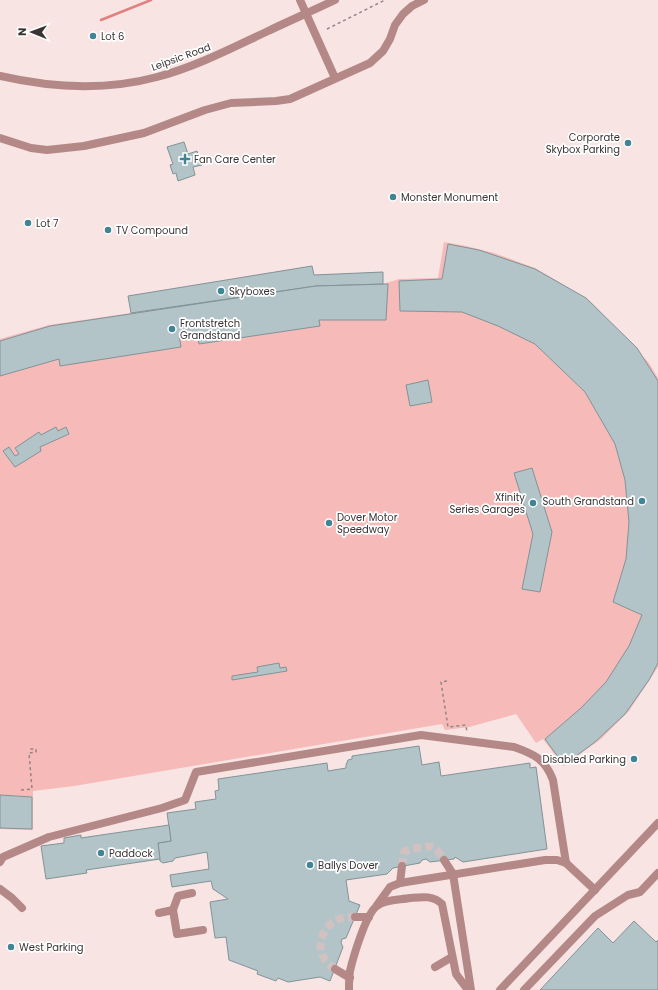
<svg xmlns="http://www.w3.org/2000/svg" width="658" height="990" viewBox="0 0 658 990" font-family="Poppins,sans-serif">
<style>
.green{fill:#f6bab8}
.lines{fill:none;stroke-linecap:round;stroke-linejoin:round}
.stream{stroke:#e0807f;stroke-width:2.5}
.building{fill:#b2c4c8;stroke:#829397}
.minor-tunnel{stroke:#d1c1c0;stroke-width:8;stroke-dasharray:8 4;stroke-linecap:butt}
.path{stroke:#928685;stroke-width:1.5;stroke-dasharray:3 3;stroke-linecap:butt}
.minor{stroke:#b48886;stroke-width:8}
.poi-dot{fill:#418494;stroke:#fff;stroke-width:1.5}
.labels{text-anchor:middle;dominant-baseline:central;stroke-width:3.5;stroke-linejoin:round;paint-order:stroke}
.poi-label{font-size:10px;fill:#3a3333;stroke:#fff;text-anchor:start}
.street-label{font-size:10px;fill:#3a3333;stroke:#fff}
</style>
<rect width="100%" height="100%" fill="#f7e4e3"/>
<!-- green -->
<path class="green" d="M444,242L466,246L494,253L535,268L569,288L592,303L649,363L658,378V667L629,711L601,739L563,766L543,739L536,743L516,714L469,727L445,730L442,724L74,786L33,791V830L0,829V339L49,325L131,313L128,296L312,266L314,275L383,272V284L399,279L438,278Z"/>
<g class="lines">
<!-- stream -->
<path class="stream" d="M101,20L151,0"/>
</g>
<!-- building -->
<g class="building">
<path d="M184,142L188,154L197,151L202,165L193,167L195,175L178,181L176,173L173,174L170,165L173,164L167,147Z"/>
<path d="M448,244L479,250L535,269L586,298L637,348L658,381V663L649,680L625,714L595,742L564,765L545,739L581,708L606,682L629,646L642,615L613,602L626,559L629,522L625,480L615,444L585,392L535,344L498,326L462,312L400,311L399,281L442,279Z"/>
<path d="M312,266L314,275L383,272V284L316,286L131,313L128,296Z"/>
<path d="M388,284L386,320H319L320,326L199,344L197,331L179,335L181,347L60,366L59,359L0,376V341L50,326L316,286Z"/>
<path d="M428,380L432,402L410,406L406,385Z"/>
<path d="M56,427L58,431L66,427L69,434L40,447L41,451L15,467L3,451L9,447L15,456L19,454L15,448L39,432L41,435Z"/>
<path d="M532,468L552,532L540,592L522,589L533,534L514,473Z"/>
<path d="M279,663L280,668L286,667L287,671L232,680V676L258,672L257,667Z"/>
<path d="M419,746L422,765L439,762L441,776L530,763V768L536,767L547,849L463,862L455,857L454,859L430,862L426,859L422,860L420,863L393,868L387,874L346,880L349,901L360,905L346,938L342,939L341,943L343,947L330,981L320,977L288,982L278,978L276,981L257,974L258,971L229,960L226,937L215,938L210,902L228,899L213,889L211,881L172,887L170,875L209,869L207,852L175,858L173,861L163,863L160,861L158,843L171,841L167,813L196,809L195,802L216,799L215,791L219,790L218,779L327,763L328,771L346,768V765L348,760L352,759V756Z"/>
<path d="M0,795L32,797V829L0,828Z"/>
<path d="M169,825L171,841L158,843L160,859L86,870L87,873L46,879L41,846L64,843V838L81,835V838Z"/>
<path d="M634,921L656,942L658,940V990H540L598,928L613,943Z"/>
</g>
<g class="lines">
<!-- minor-tunnel -->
<g class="minor-tunnel">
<path d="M402,866L404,852C409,849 428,845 433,847C438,849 441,856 444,860"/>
<path d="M335,969C331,966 326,963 324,958C315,943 325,924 339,919C344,917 350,917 355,917"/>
</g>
<!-- path -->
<g class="path">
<path d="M327,29L385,0"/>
<path d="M447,681L441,682L448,727L466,725L467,733"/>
<path d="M21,790L32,789L29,753L36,752V749H29"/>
</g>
<!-- minor -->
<g class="minor">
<path d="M300,0L335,78"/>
<path d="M0,76C52,88 105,91 157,77C195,67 230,49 266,32C289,21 312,11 335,0"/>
<path d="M0,138L31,148L47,150L84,146L144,133L205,110L231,103L276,101L290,99L370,63L383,51L390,39L395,25L403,14L412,6L424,0"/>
<path d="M444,860L453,874L471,990"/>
<path d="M0,862L3,857L49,837L162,808L185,800L196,772L421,735L514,747C534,754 545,759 553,780L566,863"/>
<path d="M400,883L402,866"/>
<path d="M0,889L12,898L22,908"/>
<path d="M377,905L390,887L400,883L545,860H557L566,863L595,890"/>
<path d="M173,910L178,896L192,893"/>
<path d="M159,913L173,910L177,934L203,930"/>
<path d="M355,917H369"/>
<path d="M435,967L452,957"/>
<path d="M335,969L350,978"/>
<path d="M349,990C349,984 349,977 350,971C353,958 366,913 377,906C385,899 400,900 410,898C421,897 433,895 442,904L456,974L468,990"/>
<path d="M500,990L658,823"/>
<path d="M524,990L595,916L628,895L640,892L658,873"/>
</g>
</g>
<!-- markers -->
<g class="poi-dot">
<circle cx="93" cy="36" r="4"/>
<circle cx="628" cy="143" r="4"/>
<path d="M183 153h4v4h4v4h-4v4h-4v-4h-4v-4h4z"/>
<circle cx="393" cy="197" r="4"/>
<circle cx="28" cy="223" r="4"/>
<circle cx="108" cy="230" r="4"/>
<circle cx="221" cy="291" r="4"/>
<circle cx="172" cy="329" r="4"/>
<circle cx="642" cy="501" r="4"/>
<circle cx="533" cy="503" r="4"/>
<circle cx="329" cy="523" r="4"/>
<circle cx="634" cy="759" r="4"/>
<circle cx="101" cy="853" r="4"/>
<circle cx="310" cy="865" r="4"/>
<circle cx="11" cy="947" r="4"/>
</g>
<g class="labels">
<!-- poi labels -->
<g class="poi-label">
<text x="101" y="36">Lot 6</text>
<text x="620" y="137" text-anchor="end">Corporate<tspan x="620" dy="12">Skybox Parking</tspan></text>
<text x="194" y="159">Fan Care Center</text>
<text x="401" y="197">Monster Monument</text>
<text x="36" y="223">Lot 7</text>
<text x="116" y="230">TV Compound</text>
<text x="229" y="291">Skyboxes</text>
<text x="180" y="323">Frontstretch<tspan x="180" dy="12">Grandstand</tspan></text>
<text x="525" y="497" text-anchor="end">Xfinity<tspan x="525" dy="12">Series Garages</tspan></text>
<text x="634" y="501" text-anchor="end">South Grandstand</text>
<text x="337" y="517">Dover Motor<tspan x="337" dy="12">Speedway</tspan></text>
<text x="626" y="759" text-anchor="end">Disabled Parking</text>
<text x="109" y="853">Paddock</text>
<text x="318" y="865">Ballys Dover</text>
<text x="19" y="947">West Parking</text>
</g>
<!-- street labels -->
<g class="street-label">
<text transform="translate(181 57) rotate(-20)">Leipsic Road</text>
</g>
</g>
<!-- north arrow -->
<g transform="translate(32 32) rotate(271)" stroke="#ffffff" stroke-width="3" paint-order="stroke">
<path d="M0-3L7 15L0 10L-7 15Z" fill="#3a3333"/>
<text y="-6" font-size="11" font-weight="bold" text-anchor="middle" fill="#3a3333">N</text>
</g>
</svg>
